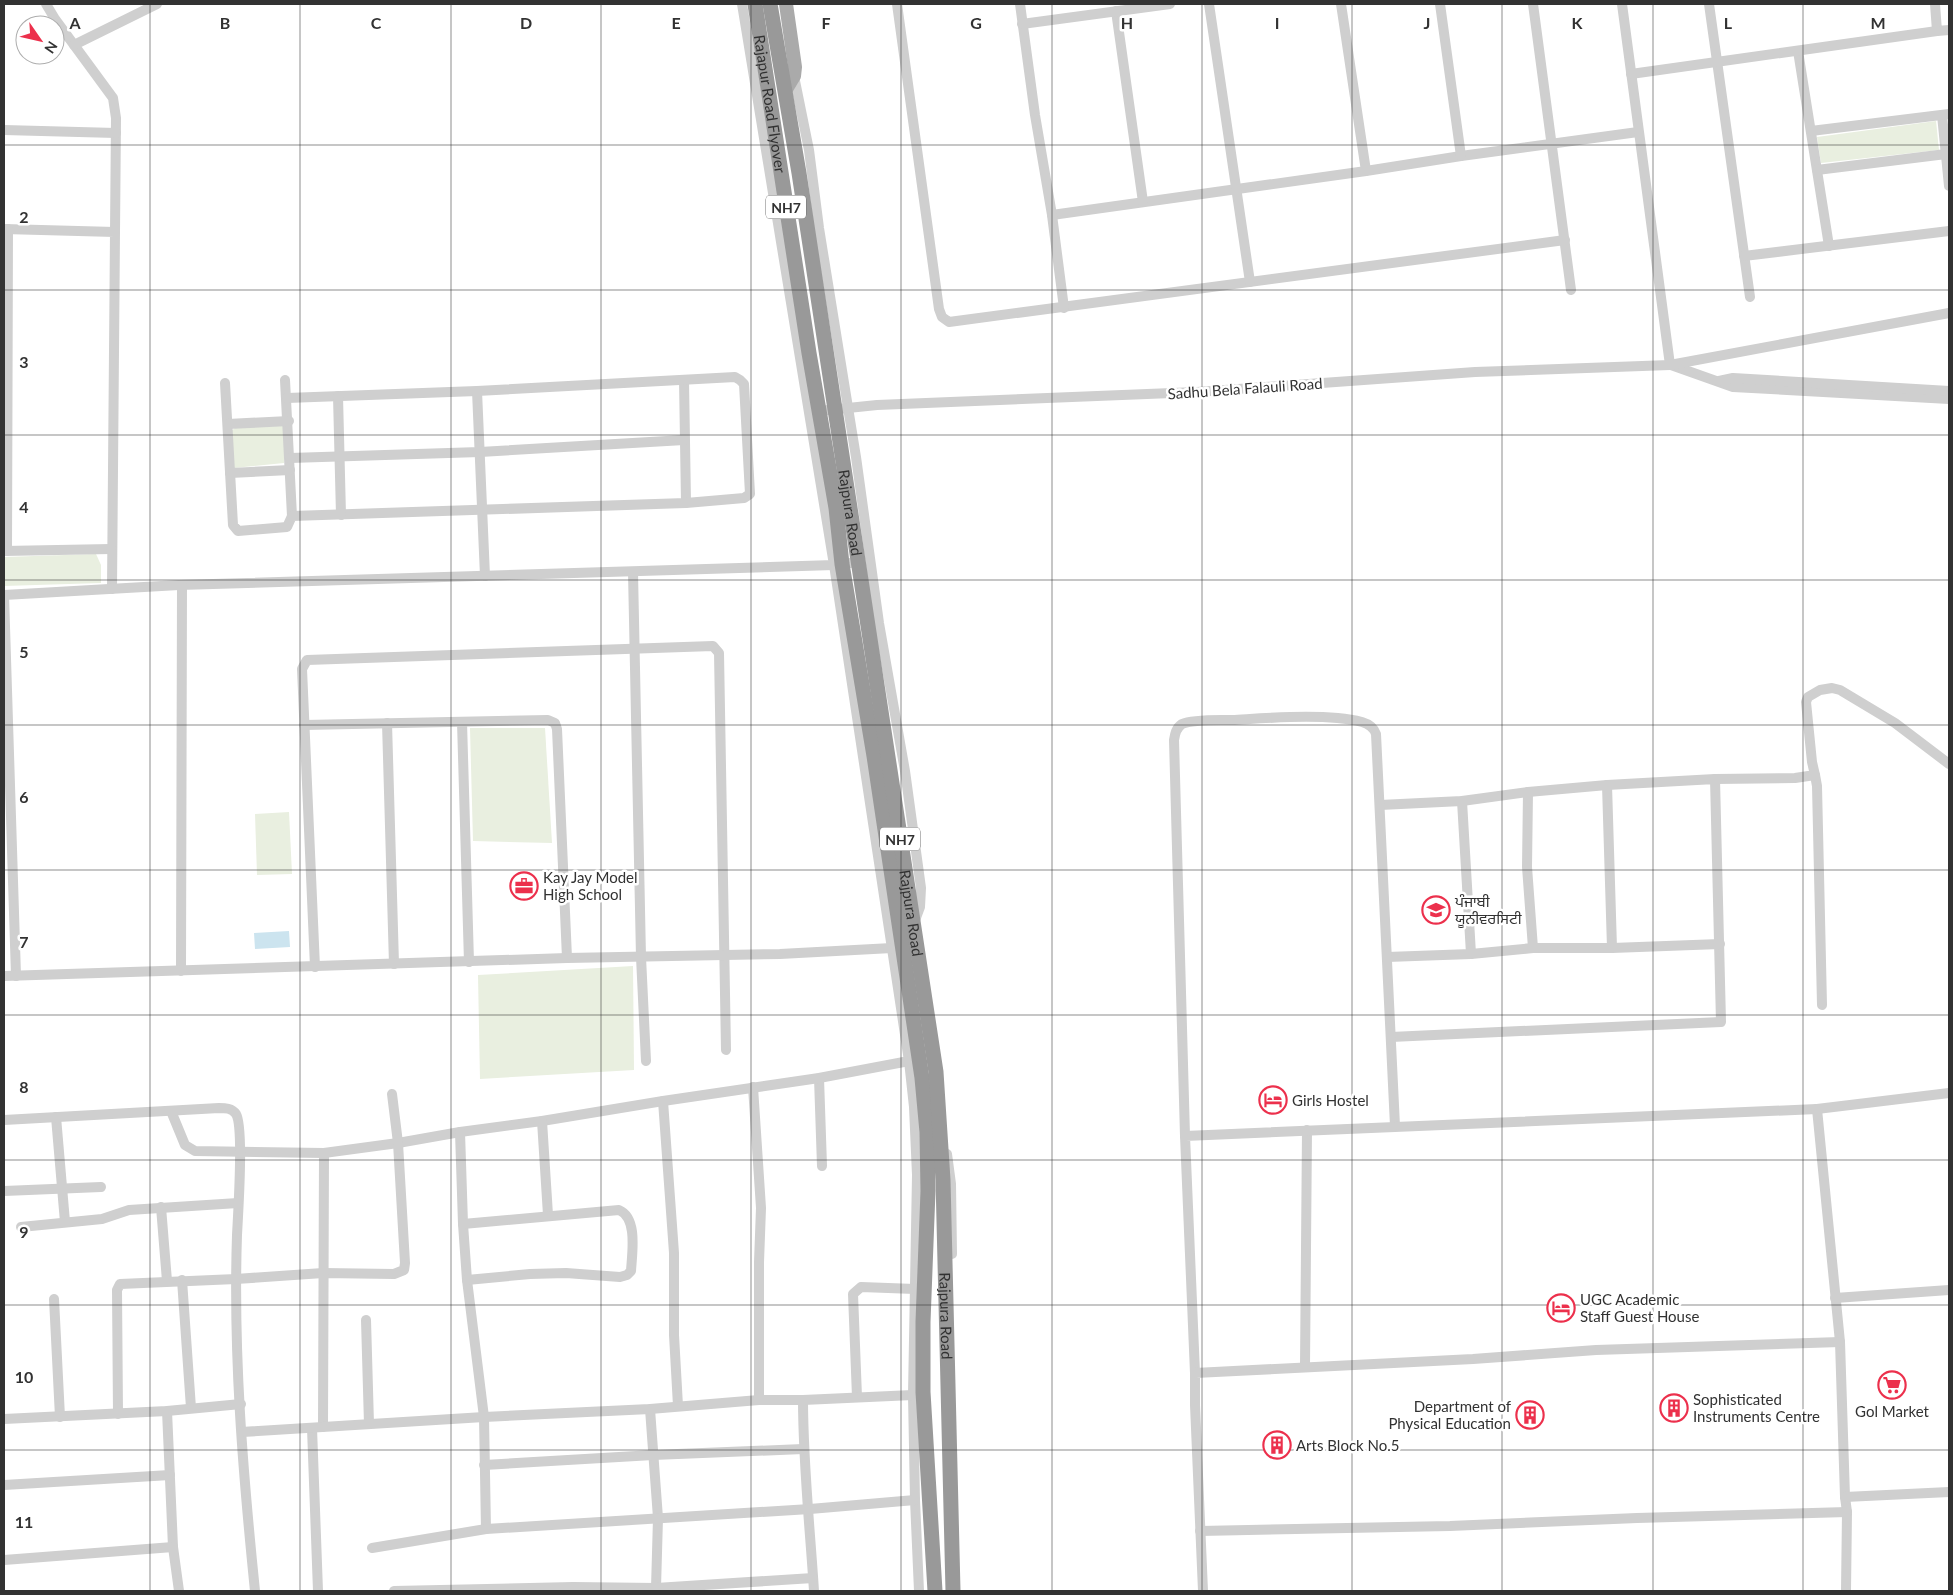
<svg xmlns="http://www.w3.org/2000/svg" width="1953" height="1595" viewBox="0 0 1953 1595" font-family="Lato,'Noto Sans Gurmukhi',sans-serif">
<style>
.green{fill:#e9efe0}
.water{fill:#cce4ef}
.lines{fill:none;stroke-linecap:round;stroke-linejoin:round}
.minor{stroke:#cfcfcf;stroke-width:10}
.major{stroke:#aaa;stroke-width:14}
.highway{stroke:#999;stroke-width:15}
.grid{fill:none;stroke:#323232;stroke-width:1;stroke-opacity:0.55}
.labels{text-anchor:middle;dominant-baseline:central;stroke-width:5;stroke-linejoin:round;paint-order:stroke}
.shield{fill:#fff;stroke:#707070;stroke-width:1}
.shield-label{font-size:14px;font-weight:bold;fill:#323232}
.street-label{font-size:15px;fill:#323232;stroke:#fff}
.poi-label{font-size:15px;fill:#323232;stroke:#fff;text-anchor:start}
.grid-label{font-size:16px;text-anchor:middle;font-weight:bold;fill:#323232;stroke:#fff;stroke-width:5;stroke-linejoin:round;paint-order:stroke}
</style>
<rect width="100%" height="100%" fill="#fff"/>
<!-- green -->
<g class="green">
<path d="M1936,121L1939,150L1821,163L1817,137Z"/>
<path d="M284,425V463L234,468L231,431L235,428Z"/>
<path d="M96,554L101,565V583L4,586V557Z"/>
<path d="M470,728H545L552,843L473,841Z"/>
<path d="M289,812L292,874L257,875L255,814Z"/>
<path d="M633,966L634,1070L480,1079L478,975Z"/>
</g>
<!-- water -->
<path class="water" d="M289,931L290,947L255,949L254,933Z"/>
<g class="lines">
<!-- minor -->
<g class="minor">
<path d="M46,4L55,19L113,98L116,118L115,232"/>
<path d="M742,4L834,565L909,1061L914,1107L917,1175L913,1395L915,1500L919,1591"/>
<path d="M897,4L939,309L942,317L949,322L1565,240"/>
<path d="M1020,4L1035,115L1052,215L1366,171"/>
<path d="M1209,4L1250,282"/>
<path d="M1341,4L1366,171L1461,156L1638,132"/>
<path d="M1440,4L1461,156"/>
<path d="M1533,4L1571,290"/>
<path d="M1622,4L1670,365"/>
<path d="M1709,4L1750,297"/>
<path d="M1935,4L1937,31L1949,30"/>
<path d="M1116,11L1143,202"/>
<path d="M1022,24L1170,4"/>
<path d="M74,45L157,4"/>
<path d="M1798,51L1829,246"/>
<path d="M1631,74L1937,31"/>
<path d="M794,76L809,150L819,228L856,457L879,623L905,771L921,888L920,907L914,923"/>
<path d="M1942,115L1949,186"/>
<path d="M4,130L116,133"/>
<path d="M1811,131L1949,114"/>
<path d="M1817,170L1946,154"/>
<path d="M1052,215L1064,308"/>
<path d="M4,229L115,232L112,589"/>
<path d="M1744,256L1949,231"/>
<path d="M1671,365L1733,387L1949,399"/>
<path d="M285,380L292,516"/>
<path d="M684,380L686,503"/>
<path d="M1719,381L1733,378L1949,391"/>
<path d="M225,383L233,525L238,531L287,527L292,516L686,503L744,498L750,494L744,384L740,380L735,377L477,391L287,398"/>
<path d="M477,391L485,576"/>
<path d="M338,396L341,515"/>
<path d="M819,411L877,405L1197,392L1475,372L1670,365L1949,313"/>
<path d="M228,424L289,421"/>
<path d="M290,458L480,452L684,440"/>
<path d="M230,473L290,470"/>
<path d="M4,551L111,549"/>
<path d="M7,551L8,229"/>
<path d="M633,572L641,957L646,1061"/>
<path d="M4,595L179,585L834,565L858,562"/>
<path d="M4,595L16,976"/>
<path d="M462,722L469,962"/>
<path d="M387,723L394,964"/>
<path d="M304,725L548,720L555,723L557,729L567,958"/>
<path d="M1815,775L1817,786L1822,1005"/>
<path d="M1715,779L1795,778L1815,775L1812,762L1806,702L1808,697L1820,690L1832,688L1840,690L1895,723L1949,764"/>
<path d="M1607,785L1612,948"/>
<path d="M1528,792L1527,867L1533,948"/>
<path d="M1462,801L1471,954"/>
<path d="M1380,805L1462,801L1528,792L1607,785L1715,779L1721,1022L1391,1037"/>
<path d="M1387,957L1471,954L1533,948H1612L1720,944"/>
<path d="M315,967L302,669L307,660L713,646L719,653L726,1050"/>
<path d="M181,971L182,585"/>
<path d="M4,976L567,958L780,954L892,948"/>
<path d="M819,1078L822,1166"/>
<path d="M753,1087L761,1208L759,1262V1400"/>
<path d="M663,1101L674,1253V1335L678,1406"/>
<path d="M1817,1109L1949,1093"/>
<path d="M171,1111L185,1145L195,1151L324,1153L398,1143L460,1132L542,1121L663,1101L819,1078L909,1061"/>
<path d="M56,1117L65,1222"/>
<path d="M4,1120L219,1108C225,1108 232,1108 236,1114C244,1127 238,1215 237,1235C233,1354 243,1473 255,1591"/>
<path d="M542,1121L548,1215"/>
<path d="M460,1132L463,1224L467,1280L484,1417L486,1529"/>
<path d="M1185,1136L1174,740C1175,734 1176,728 1182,724C1193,719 1219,720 1232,720C1269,718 1326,713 1362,722C1369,724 1374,728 1376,734L1395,1126"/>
<path d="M947,1154L951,1184L952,1254"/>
<path d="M4,1191L101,1187"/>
<path d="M161,1207L167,1281"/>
<path d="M463,1224L619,1210C638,1218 632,1253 631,1271L627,1275L620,1277L566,1273L530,1274L467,1280"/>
<path d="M21,1227L102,1219L129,1210L238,1203"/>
<path d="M182,1280L191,1408"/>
<path d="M1835,1298L1949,1290"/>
<path d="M54,1299L60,1417"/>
<path d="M366,1320L369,1424"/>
<path d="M1305,1367L1307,1130"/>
<path d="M1195,1373L1185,1136L1817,1109L1840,1342L1845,1497L1847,1512L1846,1591"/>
<path d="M857,1397L853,1294L861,1287L915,1289"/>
<path d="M803,1400C803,1464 810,1528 814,1591"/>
<path d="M650,1409L658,1518L656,1588"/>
<path d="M167,1411L173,1547L179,1591"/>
<path d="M118,1414L117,1290L120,1284L236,1279L323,1273L394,1274L404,1270L405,1263L398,1143L392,1094"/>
<path d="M4,1419L167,1411L241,1404"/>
<path d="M323,1427L324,1153"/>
<path d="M312,1428L318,1591"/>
<path d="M242,1432L484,1417L650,1409L759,1400H803L913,1395"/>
<path d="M484,1465L653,1455L803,1449"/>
<path d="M4,1485L170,1475"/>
<path d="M1845,1497L1949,1492"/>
<path d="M1200,1531L1450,1526L1637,1518L1847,1512"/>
<path d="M372,1548L486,1529L810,1509L915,1500"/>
<path d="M4,1560L173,1547"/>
<path d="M394,1591L573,1587L656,1588L813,1578"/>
<path d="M1203,1591L1195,1405V1373L1473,1359L1596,1350L1840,1342"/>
</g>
<!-- major -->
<path class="major" d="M785,91L794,76L795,67L786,4"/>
<!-- highway -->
<g class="highway">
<path id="s1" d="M755,4L809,353L836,508L842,564L874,756L922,1078L927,1132L928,1191L923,1322V1392L935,1591"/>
<path id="s2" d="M770,4L799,173L936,1072L943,1180L953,1591"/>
</g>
</g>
<!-- grid -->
<path class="grid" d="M150,4V1591M300,4V1591M451,4V1591M601,4V1591M751,4V1591M901,4V1591M1052,4V1591M1202,4V1591M1352,4V1591M1502,4V1591M1653,4V1591M1803,4V1591M4,145H1949M4,290H1949M4,435H1949M4,580H1949M4,725H1949M4,870H1949M4,1015H1949M4,1160H1949M4,1305H1949M4,1450H1949"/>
<!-- icons -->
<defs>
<g id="office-ring" transform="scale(1.4375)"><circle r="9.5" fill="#fff" stroke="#ec304c" stroke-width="1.5"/><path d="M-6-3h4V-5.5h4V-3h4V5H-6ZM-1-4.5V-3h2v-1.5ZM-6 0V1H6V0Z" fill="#ec304c"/></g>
<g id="university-ring" transform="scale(1.4375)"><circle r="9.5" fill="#fff" stroke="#ec304c" stroke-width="1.5"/><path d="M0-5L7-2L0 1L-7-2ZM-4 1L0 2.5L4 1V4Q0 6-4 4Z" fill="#ec304c"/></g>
<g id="hotel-ring" transform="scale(1.4375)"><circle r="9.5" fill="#fff" stroke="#ec304c" stroke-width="1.5"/><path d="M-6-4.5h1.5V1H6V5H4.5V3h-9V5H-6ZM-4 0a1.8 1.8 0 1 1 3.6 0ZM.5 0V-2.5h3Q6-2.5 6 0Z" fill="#ec304c"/></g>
<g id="supermarket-ring" transform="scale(1.4375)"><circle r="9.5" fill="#fff" stroke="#ec304c" stroke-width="1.5"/><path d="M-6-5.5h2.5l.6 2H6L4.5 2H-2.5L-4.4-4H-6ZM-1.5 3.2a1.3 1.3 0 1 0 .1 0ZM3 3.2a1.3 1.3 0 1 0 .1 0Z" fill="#ec304c"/></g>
<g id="building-ring" transform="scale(1.4375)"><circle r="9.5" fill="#fff" stroke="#ec304c" stroke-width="1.5"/><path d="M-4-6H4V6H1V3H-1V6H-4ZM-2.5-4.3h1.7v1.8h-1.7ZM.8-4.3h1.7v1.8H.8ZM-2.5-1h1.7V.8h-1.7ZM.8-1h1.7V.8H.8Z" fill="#ec304c"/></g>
</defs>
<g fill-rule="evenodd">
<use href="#office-ring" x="524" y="886"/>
<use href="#university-ring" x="1436" y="910"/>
<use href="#hotel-ring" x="1273" y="1100"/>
<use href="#hotel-ring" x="1561" y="1308"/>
<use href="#supermarket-ring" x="1892" y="1385"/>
<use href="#building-ring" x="1674" y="1408"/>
<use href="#building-ring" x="1530" y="1415"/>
<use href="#building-ring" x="1277" y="1445"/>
</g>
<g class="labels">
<!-- shield labels -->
<g class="shield">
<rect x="766" y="195.5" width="40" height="23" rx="4"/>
<rect x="880" y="827.5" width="40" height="23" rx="4"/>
</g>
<g class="shield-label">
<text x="786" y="207">NH7</text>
<text x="900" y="839">NH7</text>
</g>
<!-- street labels -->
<g class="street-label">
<text stroke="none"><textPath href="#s1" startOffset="101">Rajapur Road Flyover</textPath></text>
<text transform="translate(1245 388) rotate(-4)">Sadhu Bela Falauli Road</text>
<text stroke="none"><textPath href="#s2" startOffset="515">Rajpura Road</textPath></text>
<text stroke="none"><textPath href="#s2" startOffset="920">Rajpura Road</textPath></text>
<text stroke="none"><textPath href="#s2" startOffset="1325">Rajpura Road</textPath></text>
</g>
<!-- poi labels -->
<g class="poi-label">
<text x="543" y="877">Kay Jay Model<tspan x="543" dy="17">High School</tspan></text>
<text x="1455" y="901">ਪੰਜਾਬੀ<tspan x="1455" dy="17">ਯੂਨੀਵਰਸਿਟੀ</tspan></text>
<text x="1292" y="1100">Girls Hostel</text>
<text x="1580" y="1299">UGC Academic<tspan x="1580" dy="17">Staff Guest House</tspan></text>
<text x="1693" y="1399">Sophisticated<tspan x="1693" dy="17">Instruments Centre</tspan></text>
<text x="1511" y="1406" text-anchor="end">Department of<tspan x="1511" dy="17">Physical Education</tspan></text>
<text x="1892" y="1411" text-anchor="middle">Gol Market</text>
<text x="1296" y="1445">Arts Block No.5</text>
</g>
</g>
<g class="grid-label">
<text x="75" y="29">A</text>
<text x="225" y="29">B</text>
<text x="376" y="29">C</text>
<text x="526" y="29">D</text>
<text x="676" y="29">E</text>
<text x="826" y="29">F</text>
<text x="976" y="29">G</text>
<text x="1127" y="29">H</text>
<text x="1277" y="29">I</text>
<text x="1427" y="29">J</text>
<text x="1577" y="29">K</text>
<text x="1728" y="29">L</text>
<text x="1878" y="29">M</text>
<text x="24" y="223">2</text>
<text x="24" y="368">3</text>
<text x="24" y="513">4</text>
<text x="24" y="658">5</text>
<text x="24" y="803">6</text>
<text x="24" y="948">7</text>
<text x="24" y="1093">8</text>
<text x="24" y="1238">9</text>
<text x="24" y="1383">10</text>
<text x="24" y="1528">11</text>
</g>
<!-- border -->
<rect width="1953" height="1595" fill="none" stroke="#323232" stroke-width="10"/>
<!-- north arrow -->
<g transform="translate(40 40) rotate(124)"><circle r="24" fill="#ffffff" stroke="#adadad"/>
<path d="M0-4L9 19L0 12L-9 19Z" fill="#ec304c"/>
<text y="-8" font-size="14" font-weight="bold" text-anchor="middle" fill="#323232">N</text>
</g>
</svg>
